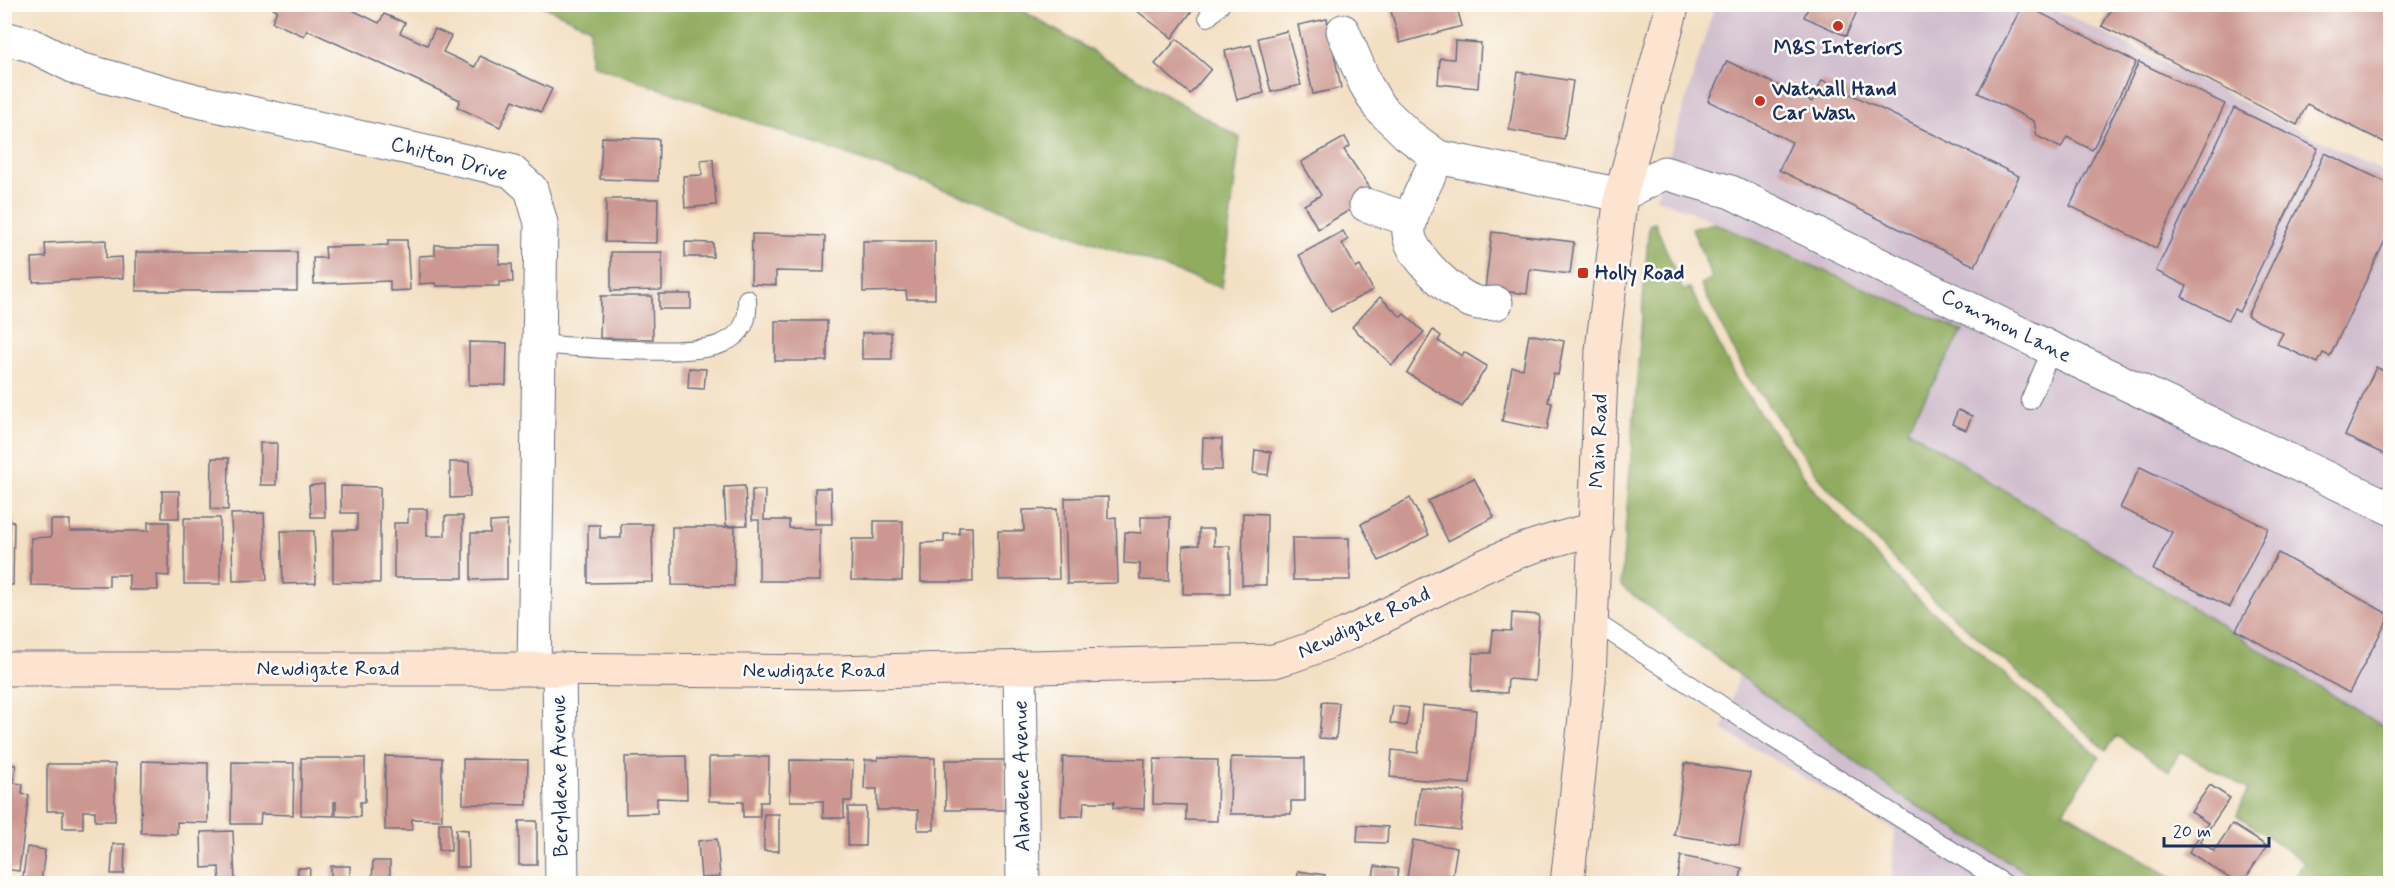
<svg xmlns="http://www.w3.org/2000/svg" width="2395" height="888" viewBox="0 0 2395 888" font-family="Mynerve,sans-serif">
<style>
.industrial{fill:#d0bdcd}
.forest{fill:#90ac5f;stroke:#566e5e;stroke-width:1.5}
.building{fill:#cc9791}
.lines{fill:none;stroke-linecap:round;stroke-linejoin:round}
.lane-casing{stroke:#676d81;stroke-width:20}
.street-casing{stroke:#676d81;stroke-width:35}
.secondary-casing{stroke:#676d81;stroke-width:35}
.lane{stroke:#fff;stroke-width:18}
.street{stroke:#fff;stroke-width:33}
.secondary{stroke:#fde4d1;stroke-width:33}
.poi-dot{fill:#c8321e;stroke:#fdfcf7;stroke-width:2}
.labels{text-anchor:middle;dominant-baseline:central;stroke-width:5;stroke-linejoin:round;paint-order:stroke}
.poi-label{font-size:21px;font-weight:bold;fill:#1b2f5e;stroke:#fdfcf7;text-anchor:start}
.street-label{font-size:21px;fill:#1b2f5e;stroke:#fdfcf7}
</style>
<rect width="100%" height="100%" fill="#fdfcf7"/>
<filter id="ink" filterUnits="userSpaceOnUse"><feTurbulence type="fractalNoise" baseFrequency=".0167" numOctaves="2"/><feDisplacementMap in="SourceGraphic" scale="12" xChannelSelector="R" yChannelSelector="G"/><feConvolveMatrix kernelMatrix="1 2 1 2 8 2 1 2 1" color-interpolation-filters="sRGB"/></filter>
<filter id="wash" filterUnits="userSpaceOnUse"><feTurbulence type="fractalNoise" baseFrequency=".008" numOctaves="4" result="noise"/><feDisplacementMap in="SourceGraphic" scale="24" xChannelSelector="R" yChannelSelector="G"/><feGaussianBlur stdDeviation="1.35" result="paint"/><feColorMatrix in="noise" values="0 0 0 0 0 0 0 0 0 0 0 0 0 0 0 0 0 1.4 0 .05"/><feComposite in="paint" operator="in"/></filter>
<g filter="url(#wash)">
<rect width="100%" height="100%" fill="#f3dfc2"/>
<!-- industrial -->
<g class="industrial">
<path d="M1715,4L2047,5L2390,175V731L1907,429L1963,330L1685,209L1656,198Z"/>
<path d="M1739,674L1901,796L2044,883H1892L1894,830L1723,730Z"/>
</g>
<!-- forest -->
<g class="forest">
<path d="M541,5H1013L1240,138L1222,288L591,64L590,28Z"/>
<path d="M1655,223L1683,291L1690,288L1736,379L1814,490L1907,589L2099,757L2064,811L2181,883H2044L1901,796L1621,586L1649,225Z"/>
<path d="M1714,223L1963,331L1907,429L2390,731V883H2292L2304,862L2237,815L2248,789L2180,751L2169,771L2117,736L2106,750L1914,582L1822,481L1746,374L1701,285L1712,278L1692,228Z"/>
</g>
<g id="blocks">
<!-- building -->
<g class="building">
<path d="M266,4H340L379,23L384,14L405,23L400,33L427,45L435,29L451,36L443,52L475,67L480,56L552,89L541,112L513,100L500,127L457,107L460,100L307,30L304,36L272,22L277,10Z"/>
<path d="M1128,4H1197L1172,38Z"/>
<path d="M1389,4H1456L1462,26L1400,43Z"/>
<path d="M1810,4H1860L1846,36L1804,17Z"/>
<path d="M2023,4L2136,62L2092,150L2067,137L2061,148L2037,136L2034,121L1978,93Z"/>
<path d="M2105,4H2390V145L2307,104L2297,125L2102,26L2112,8Z"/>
<path d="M1327,19L1341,88L1313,94L1298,25Z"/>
<path d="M1287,31L1301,85L1271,92L1258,38Z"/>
<path d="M1177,39L1211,69L1190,94L1155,64Z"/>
<path d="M1455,41L1481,43L1478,88L1438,84L1440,58L1454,59Z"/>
<path d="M1251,45L1264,93L1237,100L1225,51Z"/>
<path d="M1727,61L1812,102L1822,80L2019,176L1975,266L1779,170L1792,142L1708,101Z"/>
<path d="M2139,62L2225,104L2156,248L2070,206Z"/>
<path d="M1518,72L1573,81L1564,139L1509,130Z"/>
<path d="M2234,108L2318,148L2239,312L2234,309L2228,320L2182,297L2187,286L2156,271Z"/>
<path d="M602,137L659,139L658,181L600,179Z"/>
<path d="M1345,137L1350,146L1344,150L1375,195L1318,229L1304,205L1321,195L1301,162Z"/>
<path d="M2325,153L2390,184V230L2330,356L2323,353L2318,363L2277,344L2283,333L2247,316Z"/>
<path d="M713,159L716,205L685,208L683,176L702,175L701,160Z"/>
<path d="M606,199H658L657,243L605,242Z"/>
<path d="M1343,231L1348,240L1342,243L1356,268L1360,266L1373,290L1331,312L1299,255Z"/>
<path d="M1492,232L1574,242L1570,274L1530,269L1527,294L1485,289Z"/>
<path d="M752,234L825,236L824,272L776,271V285L751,284Z"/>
<path d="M106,240V258L122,257L123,278L33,282L32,258L46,257L45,243Z"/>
<path d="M388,240H407L410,290L390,291V281L314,284L313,258H326L325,247L388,245Z"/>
<path d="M863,241H935V299H907L906,291L863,292Z"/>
<path d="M685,242L713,243V257H685Z"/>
<path d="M435,245H499V264H512L513,282H499V286H436L435,283L419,284V256L435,255Z"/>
<rect x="136" y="252" width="161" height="39"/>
<path d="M611,252H662V290L611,291Z"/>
<rect x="659" y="294" width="32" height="15"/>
<path d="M601,296H652L653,339L600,338Z"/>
<path d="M1380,297L1401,317L1404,314L1424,332L1392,365L1352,327Z"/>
<rect x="775" y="321" width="52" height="40"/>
<path d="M1433,330L1441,336L1438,341L1462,356L1464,352L1487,366L1462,407L1407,373Z"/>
<path d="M891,332L892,359H862V333Z"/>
<path d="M1529,334L1564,341L1558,375L1553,374L1548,402L1552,403L1547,430L1502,421L1512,367L1523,369Z"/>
<path d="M469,342L507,343L506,385H469Z"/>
<path d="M2376,367L2390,374V457L2345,436Z"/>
<path d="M689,368L706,369L704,389L688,388Z"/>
<path d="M1958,410L1972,416L1966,430L1952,424Z"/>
<path d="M1203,438L1222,439V470H1202Z"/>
<path d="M260,443H277L276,485H260Z"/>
<path d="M1255,450L1271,452L1268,475L1253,473Z"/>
<path d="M212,458H229L228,510L211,509Z"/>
<path d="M450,462H469L470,497L450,498Z"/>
<path d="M2140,467L2268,528L2230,607L2153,570L2172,532L2120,508Z"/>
<path d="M1474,478L1494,517L1448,541L1428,501Z"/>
<path d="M324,484L325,517H311L309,486Z"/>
<path d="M341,486L380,487V583L333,582V530H357V513H341Z"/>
<path d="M745,486L747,525L726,526L724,487Z"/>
<path d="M815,488H831L832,524H815Z"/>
<path d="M752,490H765L764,520H789V528L820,529V581H759V520H752Z"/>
<rect x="162" y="491" width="17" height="27"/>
<path d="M1108,497V518L1116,517L1118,583L1067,584L1065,498Z"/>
<path d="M1410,498L1429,535L1379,561L1361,524Z"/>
<path d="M408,509H427V536H445V516H463V578H394V523H408Z"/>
<path d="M1057,509L1059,579L999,580L998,531H1024L1023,510Z"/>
<path d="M264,513L267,580L233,581L231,514Z"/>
<path d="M1243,513L1267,514L1266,585H1242Z"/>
<path d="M1141,517H1170L1169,581L1140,580V564L1124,563L1125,532L1141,533Z"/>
<rect x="184" y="518" width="36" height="66"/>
<path d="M51,520H70V531H148V522H169V576L157,575L158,590H129V575H109V586L31,585V538L51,537Z"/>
<path d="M4,521L14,522L13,585H4Z"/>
<path d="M507,521V579L471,580V533H490V522Z"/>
<path d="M874,521H903L902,581L851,580L852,539H874Z"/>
<path d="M621,524H652L653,582L588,583V525H600V538H621Z"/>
<path d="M672,527H735L734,586L672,585Z"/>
<path d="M959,527H972L973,582H921V543L944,542V534H959Z"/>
<path d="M1199,529H1214V546H1230V594H1183V546L1199,545Z"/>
<path d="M281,531H314L316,583L283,584Z"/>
<path d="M1292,538H1349L1350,580H1293Z"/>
<path d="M2278,553L2390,615L2349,693L2236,630Z"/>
<path d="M1512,613L1539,615L1535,681L1508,679L1507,693L1471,691L1473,653H1491L1493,630L1511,631Z"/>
<path d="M1322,702L1339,703L1336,739L1319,738Z"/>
<path d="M1422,705L1476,710L1470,784L1390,777L1392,750L1418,753Z"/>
<path d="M1393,706L1409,708L1406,726L1390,723Z"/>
<path d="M385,756L442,758V820L412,819V830H385Z"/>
<path d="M686,756L687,799L657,798V813L626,814L625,757Z"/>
<path d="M709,757H769L768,802H760V817H743V802L709,801Z"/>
<path d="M878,757L935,758L934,830H918V810H877V789H864L865,760H878Z"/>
<path d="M1063,757L1145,759L1144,809L1113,808L1114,802H1084L1083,816H1061Z"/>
<path d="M1231,757L1305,758V801H1291V814H1230Z"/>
<path d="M301,758H365V802H360V817L336,816V802H334V816L301,815Z"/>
<path d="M463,759L528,760L527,805L463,804Z"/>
<path d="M1154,759L1218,760L1217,821L1186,820V805L1153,804Z"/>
<path d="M790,760L853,761L852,801H844V818H823V801H790Z"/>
<path d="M945,760H1005V810H946Z"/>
<path d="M142,761L208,763V823L177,822V834L141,833Z"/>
<path d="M232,762L294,763L293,815L261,814L260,824H231Z"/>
<path d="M1685,763L1750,773L1739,845L1674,835Z"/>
<path d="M4,764L16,765L14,783L23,784L22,794L29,795L19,871L4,869Z"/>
<path d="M47,764H115V821H95V811H83V828H63V811H47Z"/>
<path d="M2210,785L2230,798L2200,842L2214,851L2232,824L2267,846L2242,884H2238L2189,852L2208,823L2191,812Z"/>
<path d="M1420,787L1465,792L1460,830L1416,825Z"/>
<path d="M848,807H866L865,846H848Z"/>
<rect x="764" y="814" width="15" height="37"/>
<rect x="519" y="821" width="18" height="44"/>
<path d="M439,823H451V851L439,850Z"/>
<path d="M1358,825L1388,827L1387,843L1357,842Z"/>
<path d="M456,829L468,830L469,867H456Z"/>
<path d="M233,831L235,884H220L219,867L202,868L201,832Z"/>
<path d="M717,839L720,877L701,878L698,841Z"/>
<path d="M1413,840L1457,848L1451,884H1406Z"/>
<path d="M113,844H125L124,874H111Z"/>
<path d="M27,847L45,850L41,884H22Z"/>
<path d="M1681,856L1742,868L1739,884H1676Z"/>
<path d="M373,861H390V884H372Z"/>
<rect x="331" y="866" width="19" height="18"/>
<path d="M1375,866L1398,869L1396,884L1372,882Z"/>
<path d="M298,868H310L309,884H297Z"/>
<path d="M1298,871L1325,875L1324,884H1297Z"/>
<path d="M1332,878L1361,882L1360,884H1332Z"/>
</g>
</g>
</g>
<g filter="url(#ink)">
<use href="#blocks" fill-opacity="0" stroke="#676d81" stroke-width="1.5"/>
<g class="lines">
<!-- lane casing -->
<g class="lane-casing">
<g id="lane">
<path d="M1208,17L1221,4"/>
<path d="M540,344C577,347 694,358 723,343C743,334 749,320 747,299"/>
<path d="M2030,400L2052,349"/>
<path d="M1592,620L1730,711L2005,884"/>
</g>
</g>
<!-- street casing -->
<g class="street-casing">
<g id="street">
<path d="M1343,31L1365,83L1379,107L1407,134L1438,157L1621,195L1664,173L1731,192L2052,349L2390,508"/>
<path d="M4,38L31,45L79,69L193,100L511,171L531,189L541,223L534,669"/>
<path d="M1438,157C1430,175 1407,215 1409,234C1411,256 1456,299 1478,303C1484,304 1491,303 1496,303"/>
<path d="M1366,205L1411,220"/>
<path d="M559,669L562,884"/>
<path d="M1020,669L1023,884"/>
</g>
</g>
<!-- secondary casing -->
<g class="secondary-casing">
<g id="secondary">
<path d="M4,669H534L834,672L1274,661C1358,638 1431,586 1512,554C1540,543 1567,536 1596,529"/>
<path d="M1567,884L1589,680L1602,350L1621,195L1673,4"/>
</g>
</g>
<!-- lane -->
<use href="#lane" class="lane"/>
<!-- street -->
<use href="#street" class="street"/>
<!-- secondary -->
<use href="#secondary" class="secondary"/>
</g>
</g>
<!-- markers -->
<g class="poi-dot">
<circle cx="1838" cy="26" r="6"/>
<circle cx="1760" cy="101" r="6"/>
<rect x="1577" y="267" width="12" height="12" rx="3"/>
</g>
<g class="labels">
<!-- poi labels -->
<g class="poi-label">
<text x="1838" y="48" text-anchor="middle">M&amp;S Interiors</text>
<text x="1772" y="89">Watnall Hand<tspan x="1772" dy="24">Car Wash</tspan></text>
<text x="1595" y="273">Holly Road</text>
</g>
<!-- street labels -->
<g class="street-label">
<text transform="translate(449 159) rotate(15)">Chilton Drive</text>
<text transform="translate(2006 326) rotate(26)">Common Lane</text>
<text transform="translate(1599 441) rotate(-88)">Main Road</text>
<text transform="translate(1364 623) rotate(-25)">Newdigate Road</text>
<text x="328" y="669">Newdigate Road</text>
<text x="814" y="671">Newdigate Road</text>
<text transform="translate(560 776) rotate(-91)">Beryldene Avenue</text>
<text transform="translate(1022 776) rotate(-91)">Alandene Avenue</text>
</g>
</g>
<!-- margin -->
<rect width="2395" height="888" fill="none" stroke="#fdfcf7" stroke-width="24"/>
<!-- scale -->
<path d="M2164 837v9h105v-9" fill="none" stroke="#1b2f5e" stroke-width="3"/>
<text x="2173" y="837" font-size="18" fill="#1b2f5e" stroke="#fdfcf7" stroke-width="4.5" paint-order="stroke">20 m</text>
</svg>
